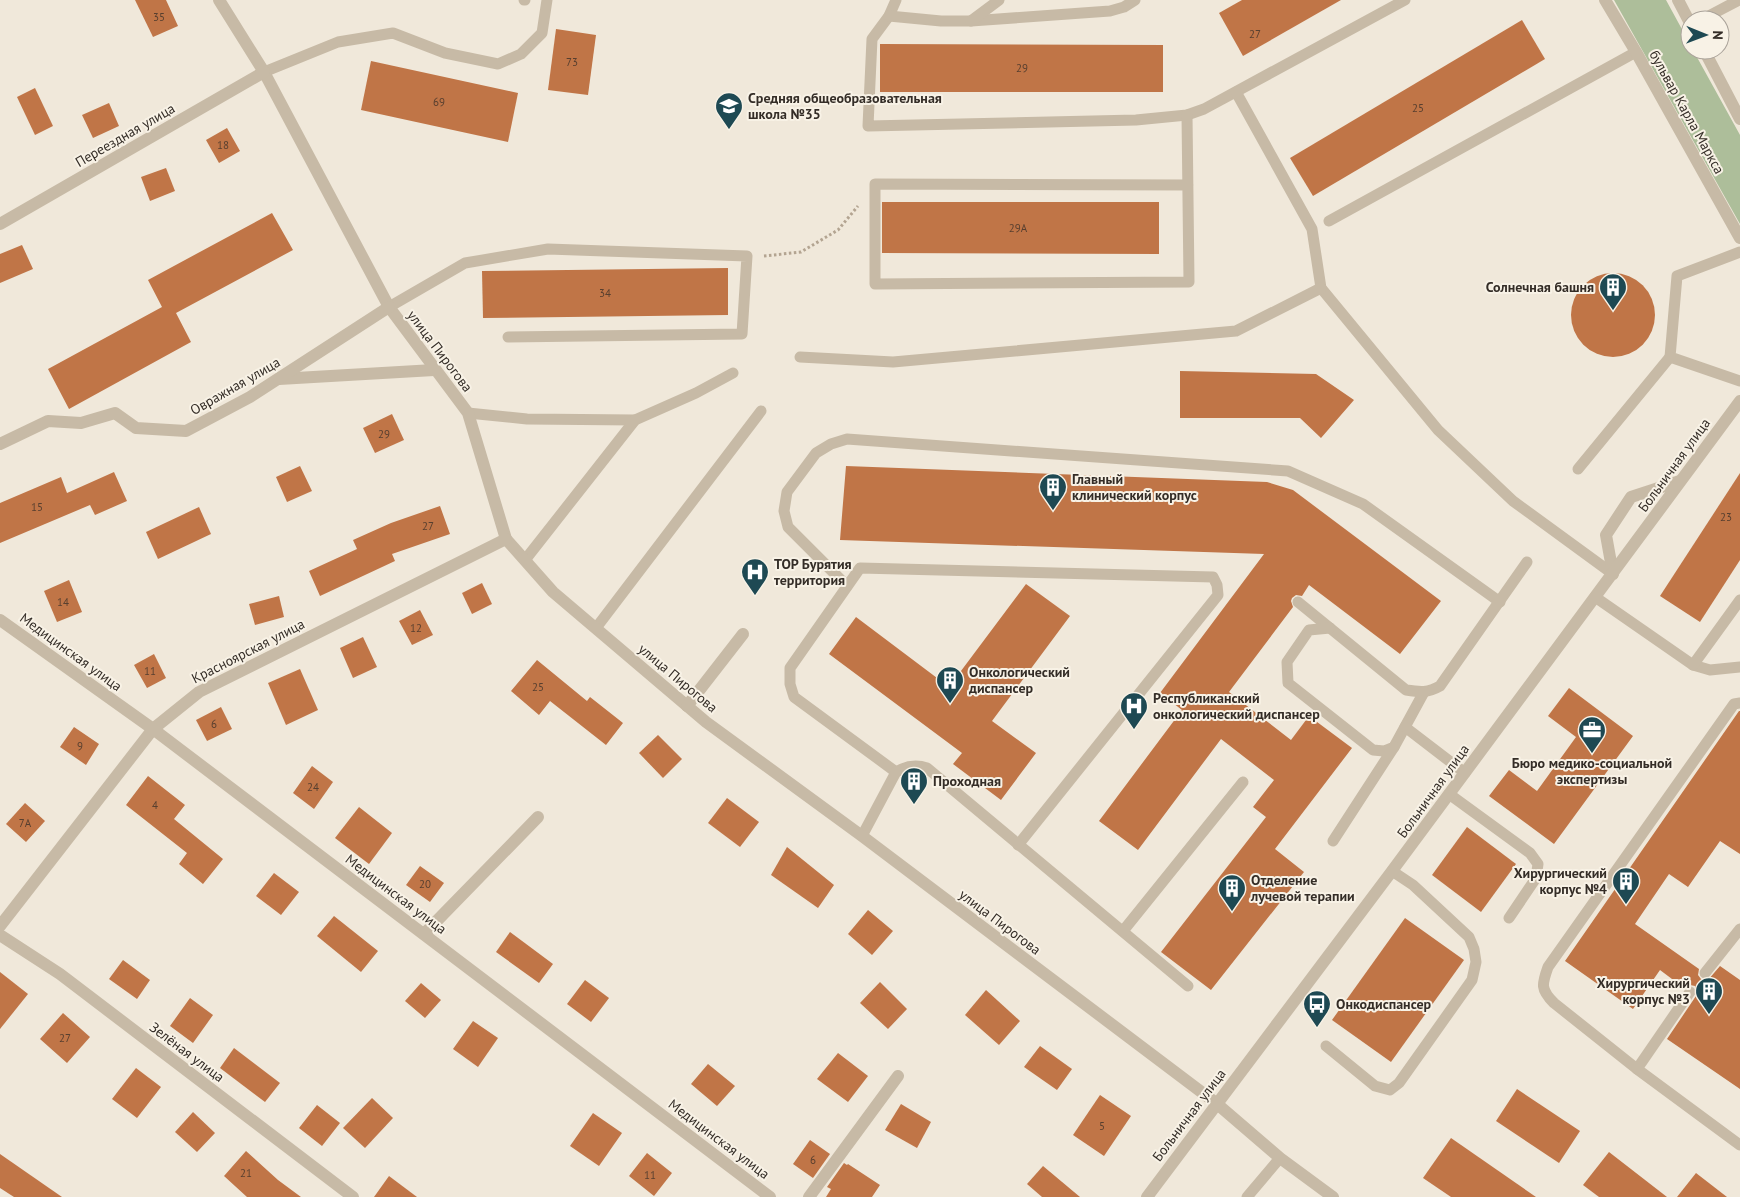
<svg xmlns="http://www.w3.org/2000/svg" width="1740" height="1197" viewBox="0 0 1740 1197" font-family="'PT Sans',sans-serif">
<style>
.green{fill:#adbe9a}
.building{fill:#c07547}
.lines{fill:none;stroke-linecap:round;stroke-linejoin:round}
.path{stroke:#b3a491;stroke-width:3;stroke-dasharray:2.5 2.5;stroke-linecap:butt}
.service{stroke:#c7baa6;stroke-width:11}
.minor{stroke:#c7baa6;stroke-width:12}
.tertiary{stroke:#c7baa6;stroke-width:12}
.labels{text-anchor:middle;dominant-baseline:central;stroke-width:4;stroke-linejoin:round;paint-order:stroke}
.number-label{font-size:11px;fill:#573f2f}
.poi-label{font-size:14px;font-weight:bold;fill:#342d27;stroke:#f8f2e6;text-anchor:start}
.street-label{font-size:14px;fill:#342d27;stroke:#f8f2e6}
</style>
<rect width="100%" height="100%" fill="#f0e8da"/>
<!-- green -->
<path class="green" d="M1614,0H1666L1690,44V50H1693L1740,135V224Z"/>
<!-- building -->
<g class="building">
<path d="M135,0H166L178,26L153,37Z"/>
<path d="M1242,0H1341L1243,56L1219,13Z"/>
<path d="M1522,20L1545,59L1313,196L1290,158Z"/>
<path d="M556,29L596,35L588,95L548,90Z"/>
<path d="M880,44L1163,45V92H880Z"/>
<path d="M371,61L518,93L508,142L361,110Z"/>
<path d="M35,88L53,126L35,135L17,97Z"/>
<path d="M109,103L119,126L93,138L82,115Z"/>
<path d="M227,128L240,151L219,163L206,140Z"/>
<path d="M166,168L175,191L150,201L141,177Z"/>
<path d="M882,202H1159V254L882,253Z"/>
<path d="M272,213L293,250L176,313L191,342L69,409L48,369L162,307L148,280Z"/>
<path d="M22,245L33,269L0,283V254Z"/>
<path d="M728,268V315L483,318L482,271Z"/>
<circle cx="1613" cy="315" r="42"/>
<path d="M1180,371L1316,374L1354,400L1321,438L1300,418H1180Z"/>
<path d="M392,414L404,440L375,453L363,428Z"/>
<path d="M300,466L312,491L287,502L276,477Z"/>
<path d="M846,466L1267,482L1293,490L1441,601L1400,654L1309,585L1302,596L1296,595L1292,598L1291,601L1293,607L1229,692L1291,740L1309,716L1352,748L1275,849L1304,872L1211,990L1161,952L1266,817L1253,807L1274,780L1221,739L1138,850L1099,821L1182,710L1160,693L1264,554L840,540Z"/>
<path d="M114,472L127,501L95,515L90,505L0,543V503L61,477L67,493Z"/>
<path d="M1740,473V560L1700,622L1660,596Z"/>
<path d="M440,506L450,534L392,554L395,561L320,596L309,571L357,549L353,540L391,523Z"/>
<path d="M199,507L211,534L158,559L146,532Z"/>
<path d="M69,580L82,612L57,622L44,591Z"/>
<path d="M482,583L492,604L472,614L462,593Z"/>
<path d="M1026,584L1070,616L992,721L1036,753L1001,800L953,764L962,753L829,654L856,617L949,687Z"/>
<path d="M279,596L284,617L255,625L249,604Z"/>
<path d="M420,610L433,635L412,645L399,621Z"/>
<path d="M363,637L377,667L353,678L340,648Z"/>
<path d="M154,654L166,678L147,688L134,665Z"/>
<path d="M537,660L587,701L590,697L623,723L606,745L550,701L539,715L511,691Z"/>
<path d="M300,669L318,710L286,725L268,683Z"/>
<path d="M1569,688L1633,736L1554,844L1489,796L1509,770L1537,791L1576,737L1548,716Z"/>
<path d="M221,707L232,729L207,741L196,720Z"/>
<path d="M1739,711H1740V854L1720,841L1688,887L1669,874L1635,924L1699,969L1698,975L1701,979L1708,980L1720,966L1740,980V1089L1667,1039L1696,996L1697,992L1695,986L1690,985L1684,988L1660,970L1633,1009L1565,961Z"/>
<path d="M74,727L99,744L86,765L60,747Z"/>
<path d="M658,735L682,759L663,778L639,753Z"/>
<path d="M312,766L333,782L314,809L293,793Z"/>
<path d="M148,776L185,805L174,819L223,859L203,884L179,864L187,853L126,805Z"/>
<path d="M727,798L759,822L740,847L708,823Z"/>
<path d="M25,803L45,821L26,842L6,824Z"/>
<path d="M359,807L392,833L369,864L335,838Z"/>
<path d="M1467,827L1516,864L1481,912L1432,875Z"/>
<path d="M787,847L834,885L818,908L771,875Z"/>
<path d="M420,866L444,883L430,902L406,885Z"/>
<path d="M274,873L299,892L281,915L256,896Z"/>
<path d="M868,910L893,931L872,955L848,934Z"/>
<path d="M334,916L378,951L361,972L317,936Z"/>
<path d="M1405,918L1464,960L1391,1062L1332,1020Z"/>
<path d="M510,932L553,964L539,983L496,952Z"/>
<path d="M123,960L150,980L137,999L109,979Z"/>
<path d="M0,972L28,994L0,1029Z"/>
<path d="M585,980L609,998L591,1022L567,1004Z"/>
<path d="M880,982L907,1009L888,1029L860,1003Z"/>
<path d="M421,983L441,1000L425,1018L405,1001Z"/>
<path d="M986,990L1020,1021L999,1045L965,1015Z"/>
<path d="M190,998L213,1015L193,1043L170,1026Z"/>
<path d="M63,1013L90,1037L67,1063L40,1039Z"/>
<path d="M473,1021L498,1038L478,1067L453,1049Z"/>
<path d="M1040,1046L1072,1069L1057,1090L1024,1067Z"/>
<path d="M234,1048L280,1083L265,1102L220,1068Z"/>
<path d="M838,1053L868,1076L848,1102L817,1079Z"/>
<path d="M708,1064L735,1086L717,1106L691,1084Z"/>
<path d="M136,1068L161,1087L137,1118L112,1099Z"/>
<path d="M1517,1089L1580,1131L1559,1163L1496,1121Z"/>
<path d="M1100,1095L1131,1116L1104,1156L1073,1135Z"/>
<path d="M372,1098L393,1118L365,1148L343,1128Z"/>
<path d="M901,1104L931,1122L917,1148L885,1130Z"/>
<path d="M317,1105L340,1123L322,1146L299,1128Z"/>
<path d="M193,1112L215,1133L197,1152L175,1132Z"/>
<path d="M593,1113L622,1133L599,1166L570,1146Z"/>
<path d="M1451,1138L1536,1197H1451L1423,1178Z"/>
<path d="M810,1140L830,1154L813,1178L793,1164Z"/>
<path d="M246,1151L278,1180L301,1197H247L224,1176Z"/>
<path d="M1609,1152L1667,1197H1599L1583,1185Z"/>
<path d="M647,1153L672,1173L654,1196L629,1176Z"/>
<path d="M0,1154L62,1197H14L0,1188Z"/>
<path d="M844,1163L847,1165L848,1164L880,1185L872,1197H826L831,1189L827,1187Z"/>
<path d="M1043,1166L1080,1197H1042L1027,1184Z"/>
<path d="M1696,1173L1727,1197H1677Z"/>
<path d="M389,1176L417,1197H374Z"/>
</g>
<g class="lines">
<!-- path -->
<path class="path" d="M764,256L801,252L838,230L858,206"/>
<!-- service -->
<g class="service">
<path d="M524,0H525"/>
<path d="M896,0L889,16L872,39L868,126L1136,120L1187,115L1204,109L1405,0"/>
<path d="M889,16L941,21H971L1110,11L1124,7L1135,0"/>
<path d="M1701,20L1739,0"/>
<path d="M971,21L999,0"/>
<path d="M264,72L338,42L393,33L445,53L498,64L521,54L542,33L547,0"/>
<path d="M1236,92L1312,229L1321,288L1438,430L1513,501L1613,574"/>
<path d="M1187,115L1189,282L875,284V184L1188,185"/>
<path d="M1329,221L1636,52"/>
<path d="M1740,252L1677,276L1670,357L1740,381"/>
<path d="M389,307L465,263L548,249L747,256L742,334L508,337"/>
<path d="M800,357L893,362L1236,331L1321,288"/>
<path d="M468,413L527,419L635,420"/>
<path d="M1578,469L1670,357"/>
<path d="M525,560L635,420L696,393L733,373"/>
<path d="M847,586L788,527L784,511L787,492L816,453L831,444L847,439L1288,471L1363,504L1500,602"/>
<path d="M1595,597L1693,665L1710,670L1740,667"/>
<path d="M1298,602L1406,690C1420,692 1428,693 1440,686L1527,562"/>
<path d="M596,628L761,411"/>
<path d="M1330,628L1309,630L1287,662L1288,683L1373,750L1384,751L1394,747L1424,692"/>
<path d="M1693,665L1740,600"/>
<path d="M1740,703L1734,704L1548,967C1542,984 1540,989 1554,1003L1637,1069L1740,1145"/>
<path d="M1405,727L1465,773"/>
<path d="M896,772L794,697L790,684V668L860,568L1213,577L1217,585L1218,595L1018,845"/>
<path d="M1449,794L1530,853L1538,864L1536,878L1509,918"/>
<path d="M862,836L896,772C906,766 915,764 927,768L1188,986"/>
<path d="M1333,841L1394,747"/>
<path d="M1123,931L1243,782"/>
<path d="M1705,973L1740,929"/>
<path d="M1326,1046L1375,1086L1390,1090L1399,1083L1472,980L1476,962L1474,949L1469,937L1413,885L1392,871"/>
<path d="M1637,1069L1690,992"/>
<path d="M1247,1197L1280,1158"/>
</g>
<!-- minor -->
<g class="minor">
<path d="M219,0L264,72L389,307L468,413L506,539L553,592L706,722L862,836L1216,1103L1280,1158L1333,1197"/>
<path d="M0,224L264,72"/>
<path d="M279,379L434,370"/>
<path d="M0,444L48,421L81,423L115,413L136,428L186,431L250,397L389,307"/>
<path d="M1613,574L1606,535L1631,497L1680,481"/>
<path d="M687,706L743,634"/>
<path d="M0,926L153,729L199,692L506,539"/>
<path d="M424,934L538,817"/>
<path d="M0,935L60,974L353,1197"/>
<path d="M809,1197L898,1076"/>
</g>
<!-- tertiary -->
<g class="tertiary">
<path d="M1605,0L1636,52L1740,238"/>
<path d="M1678,0L1690,23"/>
<path d="M1704,50L1740,119"/>
<path d="M0,620L153,729L770,1197"/>
<path d="M1147,1197L1392,871L1740,401"/>
</g>
</g>
<!-- icons -->
<defs>
<g id="school-pin" transform="scale(1.4375)"><path d="M0 17L-7.5 6A9.5 9.5 0 1 1 7.5 6Z" fill="#1e4953" stroke="#f8f2e6"/><path d="M0-5L7-2L0 1L-7-2ZM-4 1L0 2.5L4 1V4Q0 6-4 4Z" fill="#fff"/></g>
<g id="building-pin" transform="scale(1.4375)"><path d="M0 17L-7.5 6A9.5 9.5 0 1 1 7.5 6Z" fill="#1e4953" stroke="#f8f2e6"/><path d="M-4-6H4V6H1V3H-1V6H-4ZM-2.5-4.3h1.7v1.8h-1.7ZM.8-4.3h1.7v1.8H.8ZM-2.5-1h1.7V.8h-1.7ZM.8-1h1.7V.8H.8Z" fill="#fff"/></g>
<g id="hospital-pin" transform="scale(1.4375)"><path d="M0 17L-7.5 6A9.5 9.5 0 1 1 7.5 6Z" fill="#1e4953" stroke="#f8f2e6"/><path d="M-5-5h3v3.5h4V-5h3V5h-3V1.5h-4V5h-3Z" fill="#fff"/></g>
<g id="office-pin" transform="scale(1.4375)"><path d="M0 17L-7.5 6A9.5 9.5 0 1 1 7.5 6Z" fill="#1e4953" stroke="#f8f2e6"/><path d="M-6-3h4V-5.5h4V-3h4V5H-6ZM-1-4.5V-3h2v-1.5ZM-6 0V1H6V0Z" fill="#fff"/></g>
<g id="bus-pin" transform="scale(1.4375)"><path d="M0 17L-7.5 6A9.5 9.5 0 1 1 7.5 6Z" fill="#1e4953" stroke="#f8f2e6"/><path d="M-5-6H5V4H4V6H2V4H-2V6H-4V4H-5ZM-3.5-4V0h7V-4ZM-3.5 1.2v1.5H-2V1.2ZM2 1.2v1.5H3.5V1.2Z" fill="#fff"/></g>
</defs>
<g fill-rule="evenodd">
<use href="#school-pin" x="729" y="106"/>
<use href="#building-pin" x="1613" y="287"/>
<use href="#building-pin" x="1053" y="487"/>
<use href="#hospital-pin" x="755" y="572"/>
<use href="#building-pin" x="950" y="680"/>
<use href="#hospital-pin" x="1134" y="706"/>
<use href="#office-pin" x="1592" y="730"/>
<use href="#building-pin" x="914" y="781"/>
<use href="#building-pin" x="1626" y="881"/>
<use href="#building-pin" x="1232" y="888"/>
<use href="#building-pin" x="1709" y="991"/>
<use href="#bus-pin" x="1317" y="1004"/>
</g>
<g class="labels">
<!-- number labels -->
<g class="number-label">
<text x="159" y="17">35</text>
<text x="1255" y="34">27</text>
<text x="572" y="62">73</text>
<text x="1022" y="68">29</text>
<text x="439" y="102">69</text>
<text x="1418" y="108">25</text>
<text x="223" y="145">18</text>
<text x="1018" y="228">29А</text>
<text x="605" y="293">34</text>
<text x="384" y="434">29</text>
<text x="37" y="507">15</text>
<text x="1726" y="517">23</text>
<text x="428" y="526">27</text>
<text x="63" y="602">14</text>
<text x="416" y="628">12</text>
<text x="150" y="671">11</text>
<text x="538" y="687">25</text>
<text x="214" y="724">6</text>
<text x="80" y="746">9</text>
<text x="313" y="787">24</text>
<text x="155" y="805">4</text>
<text x="25" y="823">7А</text>
<text x="425" y="884">20</text>
<text x="65" y="1038">27</text>
<text x="1102" y="1126">5</text>
<text x="813" y="1160">6</text>
<text x="246" y="1173">21</text>
<text x="650" y="1175">11</text>
</g>
<!-- poi labels -->
<g class="poi-label">
<text x="748" y="98">Средняя общеобразовательная<tspan x="748" dy="16">школа №35</tspan></text>
<text x="1594" y="287" text-anchor="end">Солнечная башня</text>
<text x="1072" y="479">Главный<tspan x="1072" dy="16">клинический корпус</tspan></text>
<text x="774" y="564">ТОР Бурятия<tspan x="774" dy="16">территория</tspan></text>
<text x="969" y="672">Онкологический<tspan x="969" dy="16">диспансер</tspan></text>
<text x="1153" y="698">Республиканский<tspan x="1153" dy="16">онкологический диспансер</tspan></text>
<text x="1592" y="763" text-anchor="middle">Бюро медико-социальной<tspan x="1592" dy="16">экспертизы</tspan></text>
<text x="933" y="781">Проходная</text>
<text x="1607" y="873" text-anchor="end">Хирургический<tspan x="1607" dy="16">корпус №4</tspan></text>
<text x="1251" y="880">Отделение<tspan x="1251" dy="16">лучевой терапии</tspan></text>
<text x="1690" y="983" text-anchor="end">Хирургический<tspan x="1690" dy="16">корпус №3</tspan></text>
<text x="1336" y="1004">Онкодиспансер</text>
</g>
<!-- street labels -->
<g class="street-label">
<text transform="translate(1687 112) rotate(61)">бульвар Карла Маркса</text>
<text transform="translate(125 135) rotate(-30)">Переездная улица</text>
<text transform="translate(440 351) rotate(53)">улица Пирогова</text>
<text transform="translate(235 386) rotate(-30)">Овражная улица</text>
<text transform="translate(1674 465) rotate(-54)">Больничная улица</text>
<text transform="translate(248 651) rotate(-27)">Красноярская улица</text>
<text transform="translate(71 652) rotate(36)">Медицинская улица</text>
<text transform="translate(678 678) rotate(40)">улица Пирогова</text>
<text transform="translate(1433 791) rotate(-54)">Больничная улица</text>
<text transform="translate(396 894) rotate(37)">Медицинская улица</text>
<text transform="translate(1000 922) rotate(37)">улица Пирогова</text>
<text transform="translate(187 1052) rotate(37)">Зелёная улица</text>
<text transform="translate(1189 1115) rotate(-53)">Больничная улица</text>
<text transform="translate(719 1139) rotate(37)">Медицинская улица</text>
</g>
</g>
<!-- north arrow -->
<g transform="translate(1705 35) rotate(91)"><circle r="24" fill="#f8f2e6" stroke="#aaa39a"/>
<path d="M0-4L9 19L0 12L-9 19Z" fill="#1e4953"/>
<text y="-8" font-size="14" font-weight="bold" text-anchor="middle" fill="#342d27">N</text>
</g>
</svg>
